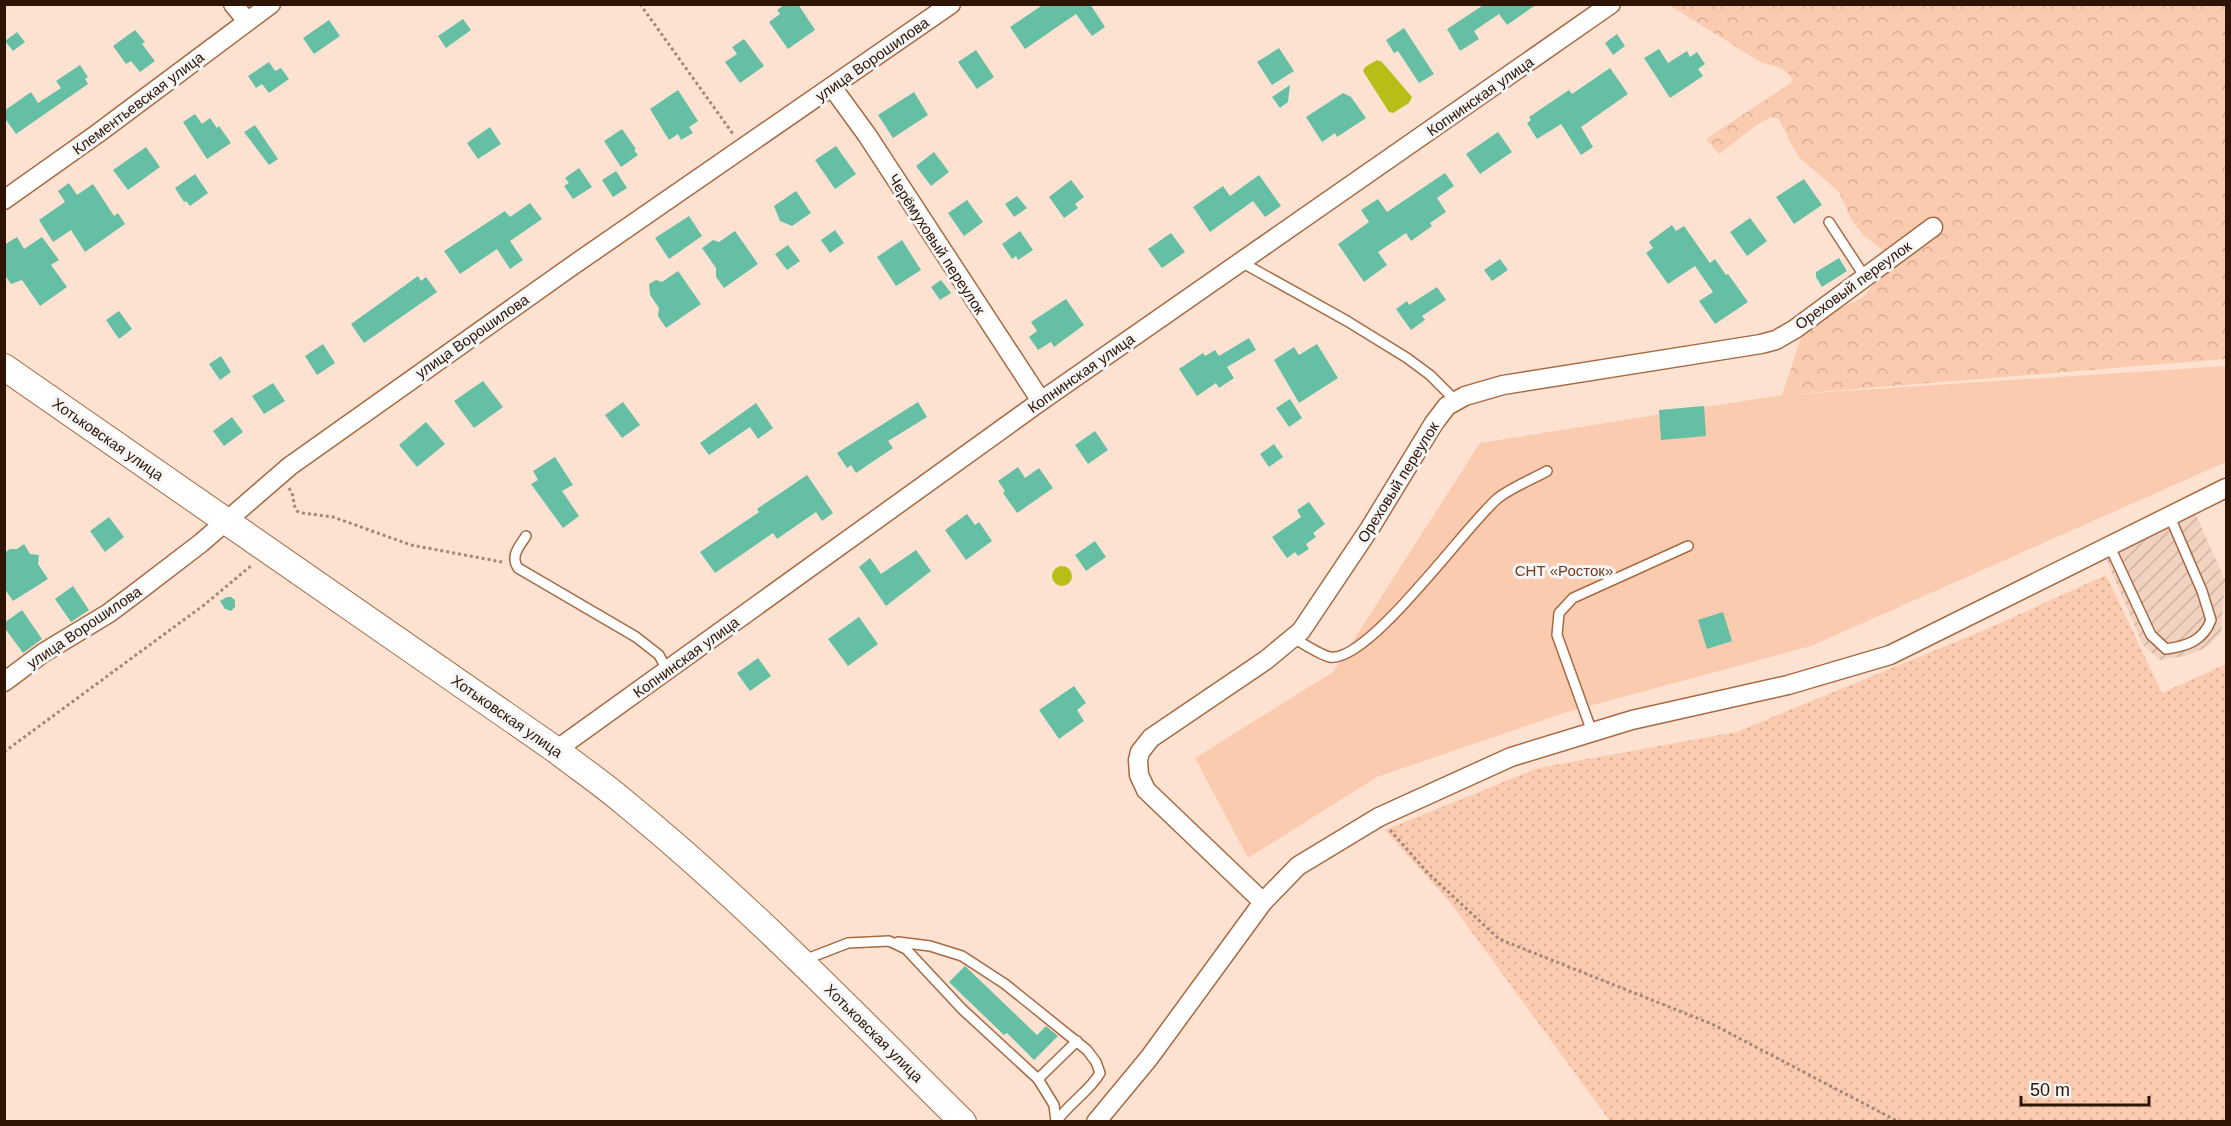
<svg xmlns="http://www.w3.org/2000/svg" width="2231" height="1126" viewBox="0 0 2231 1126" font-family="Arial,sans-serif">
<style>
.industrial{fill:url(#industrial-furrows)}
.grass{fill:url(#grass-dots)}
.forest{fill:url(#forest-crowns)}
.green{fill:#fbcbaf}
.water{fill:#b7be18}
.building{fill:#65bfa5}
.lines{fill:none;stroke-linecap:round;stroke-linejoin:round}
.lane-casing{stroke:#a76941;stroke-width:12}
.street-casing{stroke:#a76941;stroke-width:21}
.secondary-casing{stroke:#a76941;stroke-width:28}
.path{stroke:#a38878;stroke-width:3;stroke-dasharray:3 3;stroke-linecap:butt}
.lane{stroke:#fff;stroke-width:9}
.street{stroke:#fff;stroke-width:18}
.secondary{stroke:#fff;stroke-width:26}
.labels{text-anchor:middle;dominant-baseline:central;stroke-width:6;stroke-linejoin:round;paint-order:stroke}
.street-label{font-size:15px;fill:#2d1404;stroke:#f5f5f5}
.park-label{font-size:15px;fill:#6d3e20;stroke:#f5f5f5}
</style>
<defs>
<pattern id="industrial-furrows" width="10" height="10" patternUnits="userSpaceOnUse" patternTransform="scale(1.5)"><rect width="10" height="10" fill="#f1d2c0"/><path d="M-1 1l2-2M0 10L10 0M9 11l2-2" fill="none" stroke="#cfb3a3"/></pattern>
<pattern id="grass-dots" width="8" height="8" patternUnits="userSpaceOnUse" patternTransform="scale(1.5)"><rect width="8" height="8" fill="#fbcbaf"/><path d="M2 2h.1M6 6h.1" fill="none" stroke="#d7ad95" stroke-width="1.8" stroke-linecap="round"/></pattern>
<pattern id="forest-crowns" width="20" height="18" patternUnits="userSpaceOnUse" patternTransform="scale(1.5)"><rect width="20" height="18" fill="#fbcbaf"/><path d="M2 6a3 3 0 1 1 6 0M12 15a3 3 0 1 1 6 0" fill="none" stroke="#d7ad95"/></pattern>
</defs>
<rect width="100%" height="100%" fill="#fee2d1"/>
<!-- industrial -->
<path class="industrial" d="M2196,515L2225,580L2221,633L2207,647L2185,656L2160,660L2143,645L2106,559Z"/>
<!-- grass -->
<path class="grass" d="M2106,575L2162,693L2226,664V1121H1610L1449,901L1385,830L1538,768L1736,732L1987,629Z"/>
<!-- forest -->
<path class="forest" d="M1669,5H2226V359L1782,395L1801,338L1815,323L1825,319L1840,308L1862,298L1884,272L1887,260L1884,251L1863,235L1851,219L1839,192L1800,158L1791,144L1779,119L1771,117L1758,124L1719,154L1706,139L1791,83L1792,79C1784,67 1776,66 1762,63Z"/>
<!-- green -->
<path class="green" d="M2226,366V462L1811,646L1567,712L1377,777L1248,858L1195,758L1333,672L1480,443L1782,395Z"/>
<!-- water -->
<g class="water">
<path d="M1377,60L1382,62L1412,97L1409,103L1393,113L1389,112L1363,71L1365,67Z"/>
<circle cx="1062" cy="576" r="10"/>
</g>
<!-- building -->
<g class="building">
<path d="M785,4H798L815,30L788,49L769,22L780,14L777,10Z"/>
<path d="M1044,4H1090L1105,27L1092,36L1076,14L1025,49L1010,27Z"/>
<path d="M1485,4H1537L1507,25L1499,14L1474,31L1479,39L1460,51L1447,29Z"/>
<path d="M463,19L471,30L446,48L438,36Z"/>
<path d="M329,20L340,36L314,54L303,38Z"/>
<path d="M1404,28L1434,74L1419,83L1398,51L1394,53L1386,40Z"/>
<path d="M135,30L145,42L142,44L155,61L140,72L131,61L126,64L113,46Z"/>
<path d="M17,32L25,42L13,51L5,41Z"/>
<path d="M1617,34L1625,46L1613,55L1605,43Z"/>
<path d="M744,39L764,66L740,83L725,62L737,54L732,47Z"/>
<path d="M1279,48L1294,71L1272,85L1257,62Z"/>
<path d="M1659,49L1668,63L1687,51L1690,57L1697,52L1705,64L1698,69L1703,76L1670,98L1644,58Z"/>
<path d="M976,50L994,77L977,89L958,62Z"/>
<path d="M269,62L275,71L281,68L289,79L269,93L262,84L256,88L248,76Z"/>
<path d="M80,65L88,77L85,79L88,84L16,134L4,117V111L31,92L38,103L61,88L56,81Z"/>
<path d="M1610,68L1628,94L1581,127L1593,147L1581,155L1561,124L1537,139L1527,123L1531,120L1529,117L1569,90L1572,94Z"/>
<path d="M1290,85L1288,102L1280,108L1272,97Z"/>
<path d="M678,90L698,121L689,127L693,133L681,140L678,134L669,140L650,109Z"/>
<path d="M914,92L928,115L893,138L878,115Z"/>
<path d="M1343,93L1351,97L1366,118L1337,137L1335,133L1322,142L1306,117Z"/>
<path d="M195,114L202,124L210,118L217,128L219,126L231,143L207,159L183,122Z"/>
<path d="M255,125L278,159L269,165L244,132Z"/>
<path d="M490,127L501,144L478,159L467,143Z"/>
<path d="M622,129L636,149L634,150L638,155L621,167L604,141Z"/>
<path d="M1498,132L1512,152L1480,174L1466,154Z"/>
<path d="M836,146L856,174L835,189L815,160Z"/>
<path d="M146,147L160,167L128,190L113,170Z"/>
<path d="M934,152L949,172L931,186L916,166Z"/>
<path d="M579,168L592,187L573,199L564,186L569,183L565,178Z"/>
<path d="M616,171L627,188L613,197L602,180Z"/>
<path d="M1445,173L1454,186L1437,198L1446,212L1430,223L1432,226L1411,241L1406,233L1378,252L1387,265L1364,282L1338,244L1369,222L1361,210L1378,199L1387,212Z"/>
<path d="M195,174L208,193L190,206L186,201L184,202L175,188Z"/>
<path d="M1259,175L1281,206L1265,217L1253,201L1210,232L1193,207L1223,186L1230,196Z"/>
<path d="M1804,179L1822,205L1794,224L1776,197Z"/>
<path d="M1071,180L1084,197L1075,204L1078,208L1064,218L1049,197Z"/>
<path d="M69,183L77,195L93,184L114,216L118,213L125,224L85,252L71,230L53,242L39,220L65,202L58,191Z"/>
<path d="M796,191L811,213L792,226L780,221L774,206Z"/>
<path d="M1017,196L1027,208L1014,217L1005,204Z"/>
<path d="M967,200L983,222L964,236L948,213Z"/>
<path d="M530,203L542,219L510,241L523,260L510,269L497,249L460,274L444,251L505,211L510,217Z"/>
<path d="M689,216L702,236L669,259L655,238Z"/>
<path d="M1750,218L1767,241L1747,256L1730,232Z"/>
<path d="M1672,225L1676,231L1684,226L1710,263L1715,259L1726,275L1728,274L1748,302L1715,324L1699,301L1713,292L1695,266L1668,284L1646,253L1653,248L1649,242Z"/>
<path d="M835,230L844,243L830,253L821,240Z"/>
<path d="M735,231L758,264L724,288L716,277V268L702,248L713,240L719,242Z"/>
<path d="M1020,231L1033,250L1018,260L1016,256L1012,259L1002,244Z"/>
<path d="M1171,233L1185,252L1162,268L1148,249Z"/>
<path d="M17,237L24,249L42,237L59,260L51,265L67,287L40,306L22,280L11,284L4,274V245Z"/>
<path d="M902,240L921,270L896,286L877,257Z"/>
<path d="M788,245L800,261L787,270L775,254Z"/>
<path d="M1839,258L1847,271L1822,287L1816,277V272Z"/>
<path d="M1500,259L1508,270L1492,281L1484,270Z"/>
<path d="M678,271L701,304L666,328L658,316L659,308L650,295L649,284L656,280L662,282Z"/>
<path d="M418,276L421,281L426,277L437,292L364,343L351,324Z"/>
<path d="M941,280L951,293L940,300L931,287Z"/>
<path d="M1437,287L1446,300L1422,316L1425,320L1411,330L1396,309L1407,301L1409,305Z"/>
<path d="M1066,299L1084,325L1054,347L1051,342L1038,350L1029,337L1037,331L1031,322Z"/>
<path d="M119,311L132,329L119,339L106,320Z"/>
<path d="M1249,338L1256,350L1227,367L1234,378L1219,388L1216,383L1197,396L1179,369L1203,353L1205,356L1215,350L1219,356Z"/>
<path d="M323,344L335,363L317,375L305,356Z"/>
<path d="M1317,344L1338,378L1299,403L1274,360L1294,347L1299,355Z"/>
<path d="M221,356L231,372L220,380L209,364Z"/>
<path d="M483,381L503,407L474,428L454,401Z"/>
<path d="M273,383L285,401L264,414L252,396Z"/>
<path d="M1290,399L1302,418L1289,427L1276,408Z"/>
<path d="M623,402L640,425L622,438L605,415Z"/>
<path d="M918,402L927,417L888,441L893,448L856,473L851,465L847,468L837,453Z"/>
<path d="M756,403L773,428L758,439L750,427L709,455L700,443Z"/>
<path d="M1704,406L1706,436L1661,440L1659,410Z"/>
<path d="M232,417L243,432L224,446L213,431Z"/>
<path d="M426,422L445,444L417,467L399,445Z"/>
<path d="M1095,431L1108,450L1088,464L1075,445Z"/>
<path d="M1274,444L1283,457L1269,467L1260,454Z"/>
<path d="M555,457L573,485L562,491L579,516L563,528L531,484L538,480L533,471Z"/>
<path d="M1018,467L1025,478L1039,468L1053,488L1017,513L1003,493L1005,491L998,481Z"/>
<path d="M807,475L833,513L822,521L816,512L777,539L773,533L715,573L700,552L759,512L757,509Z"/>
<path d="M1309,502L1325,524L1313,533L1316,537L1306,544L1309,549L1298,556L1295,552L1287,558L1272,537L1301,517L1297,510Z"/>
<path d="M967,514L975,525L979,522L992,541L966,560L945,530Z"/>
<path d="M109,517L124,537L105,552L90,531Z"/>
<path d="M1095,541L1106,557L1086,571L1075,555Z"/>
<path d="M24,544L30,554L39,555L38,564L48,579L13,601L4,588V553L10,549H17Z"/>
<path d="M916,550L931,571L886,606L859,567L870,558L881,574Z"/>
<path d="M73,586L89,610L71,622L55,599Z"/>
<path d="M227,597H231L235,600V607L231,611L225,609L220,601Z"/>
<path d="M22,610L42,639L23,653L4,627V623Z"/>
<path d="M1723,612L1732,641L1707,649L1698,620Z"/>
<path d="M859,617L878,644L848,666L828,639Z"/>
<path d="M758,658L771,676L750,691L737,673Z"/>
<path d="M1074,686L1086,703L1077,710L1084,721L1059,739L1039,710Z"/>
<path d="M965,966L1037,1035L1046,1026L1058,1036L1034,1060L1007,1033L1004,1035L949,982Z"/>
</g>
<g class="lines">
<!-- lane casing -->
<g class="lane-casing">
<g id="lane">
<path d="M1829,222L1865,277"/>
<path d="M1241,262L1347,321L1407,358L1430,375L1456,401"/>
<path d="M526,536C519,547 510,556 518,568L636,637L659,655L667,670"/>
<path d="M2110,547L2151,635L2166,649C2187,646 2203,641 2211,620L2202,591L2170,517"/>
<path d="M1293,638C1303,643 1320,655 1330,657C1369,663 1466,525 1498,498C1512,487 1531,480 1547,471"/>
<path d="M1592,732L1557,635L1559,613L1573,598L1688,546"/>
<path d="M898,942L930,946L962,956L1005,984L1087,1050L1096,1062L1100,1073C1089,1092 1069,1103 1056,1122"/>
<path d="M804,960L848,943L889,941L906,949L962,1009L1038,1079L1054,1105L1056,1122"/>
<path d="M1038,1079L1077,1041"/>
</g>
</g>
<!-- street casing -->
<g class="street-casing">
<g id="street">
<path d="M233,4L247,21"/>
<path d="M832,87L867,135L1041,401"/>
<path d="M4,200L97,134L271,4"/>
<path d="M4,682L43,653L109,613L137,592L201,543L290,466L572,266L951,4"/>
<path d="M556,750L1041,401L1611,4"/>
<path d="M1263,902L1146,790L1139,775L1138,760L1140,752L1151,738L1266,660L1301,631L1370,528L1434,423L1447,406L1465,396L1503,385L1761,344L1776,340L1795,329L1933,227"/>
<path d="M1096,1122L1149,1058L1263,902L1298,866L1379,817L1511,757L1632,720L1788,685L1890,655L2226,488"/>
</g>
</g>
<!-- secondary casing -->
<g class="secondary-casing">
<path id="secondary" d="M4,367L556,750C579,768 603,784 625,803C745,901 853,1013 963,1122"/>
</g>
<!-- path -->
<g class="path">
<path d="M640,4L733,134"/>
<path d="M289,488L293,496L294,505L297,511L303,513L333,517L411,545L502,562"/>
<path d="M4,752L204,605L252,565"/>
<path d="M1390,830L1428,873L1499,939L1712,1024L1899,1122"/>
</g>
<!-- lane -->
<use href="#lane" class="lane"/>
<!-- street -->
<use href="#street" class="street"/>
<!-- secondary -->
<use href="#secondary" class="secondary"/>
</g>
<g class="labels">
<!-- street labels -->
<g class="street-label">
<text transform="translate(872 59) rotate(-35)">улица Ворошилова</text>
<text transform="translate(1480 96) rotate(-35)">Копнинская улица</text>
<text transform="translate(138 103) rotate(-37)">Клементьевская улица</text>
<text transform="translate(937 244) rotate(57)">Черёмуховый переулок</text>
<text transform="translate(1853 285) rotate(-36)">Ореховый переулок</text>
<text transform="translate(472 336) rotate(-35)">улица Ворошилова</text>
<text transform="translate(1081 373) rotate(-35)">Копнинская улица</text>
<text transform="translate(108 439) rotate(35)">Хотьковская улица</text>
<text transform="translate(1398 482) rotate(-58)">Ореховый переулок</text>
<text transform="translate(84 627) rotate(-34)">улица Ворошилова</text>
<text transform="translate(686 657) rotate(-36)">Копнинская улица</text>
<text transform="translate(507 716) rotate(35)">Хотьковская улица</text>
<text transform="translate(874 1033) rotate(45)">Хотьковская улица</text>
</g>
<!-- park labels -->
<g class="park-label">
<text x="1564" y="570">СНТ «Росток»</text>
</g>
</g>
<!-- border -->
<rect width="2231" height="1126" fill="none" stroke="#2d1404" stroke-width="12"/>
<!-- scale -->
<path d="M2021 1096v9h128v-9" fill="none" stroke="#2d1404" stroke-width="3"/>
<text x="2030" y="1096" font-size="18" fill="#2d1404" stroke="#f5f5f5" stroke-width="4.5" paint-order="stroke">50 m</text>
</svg>
